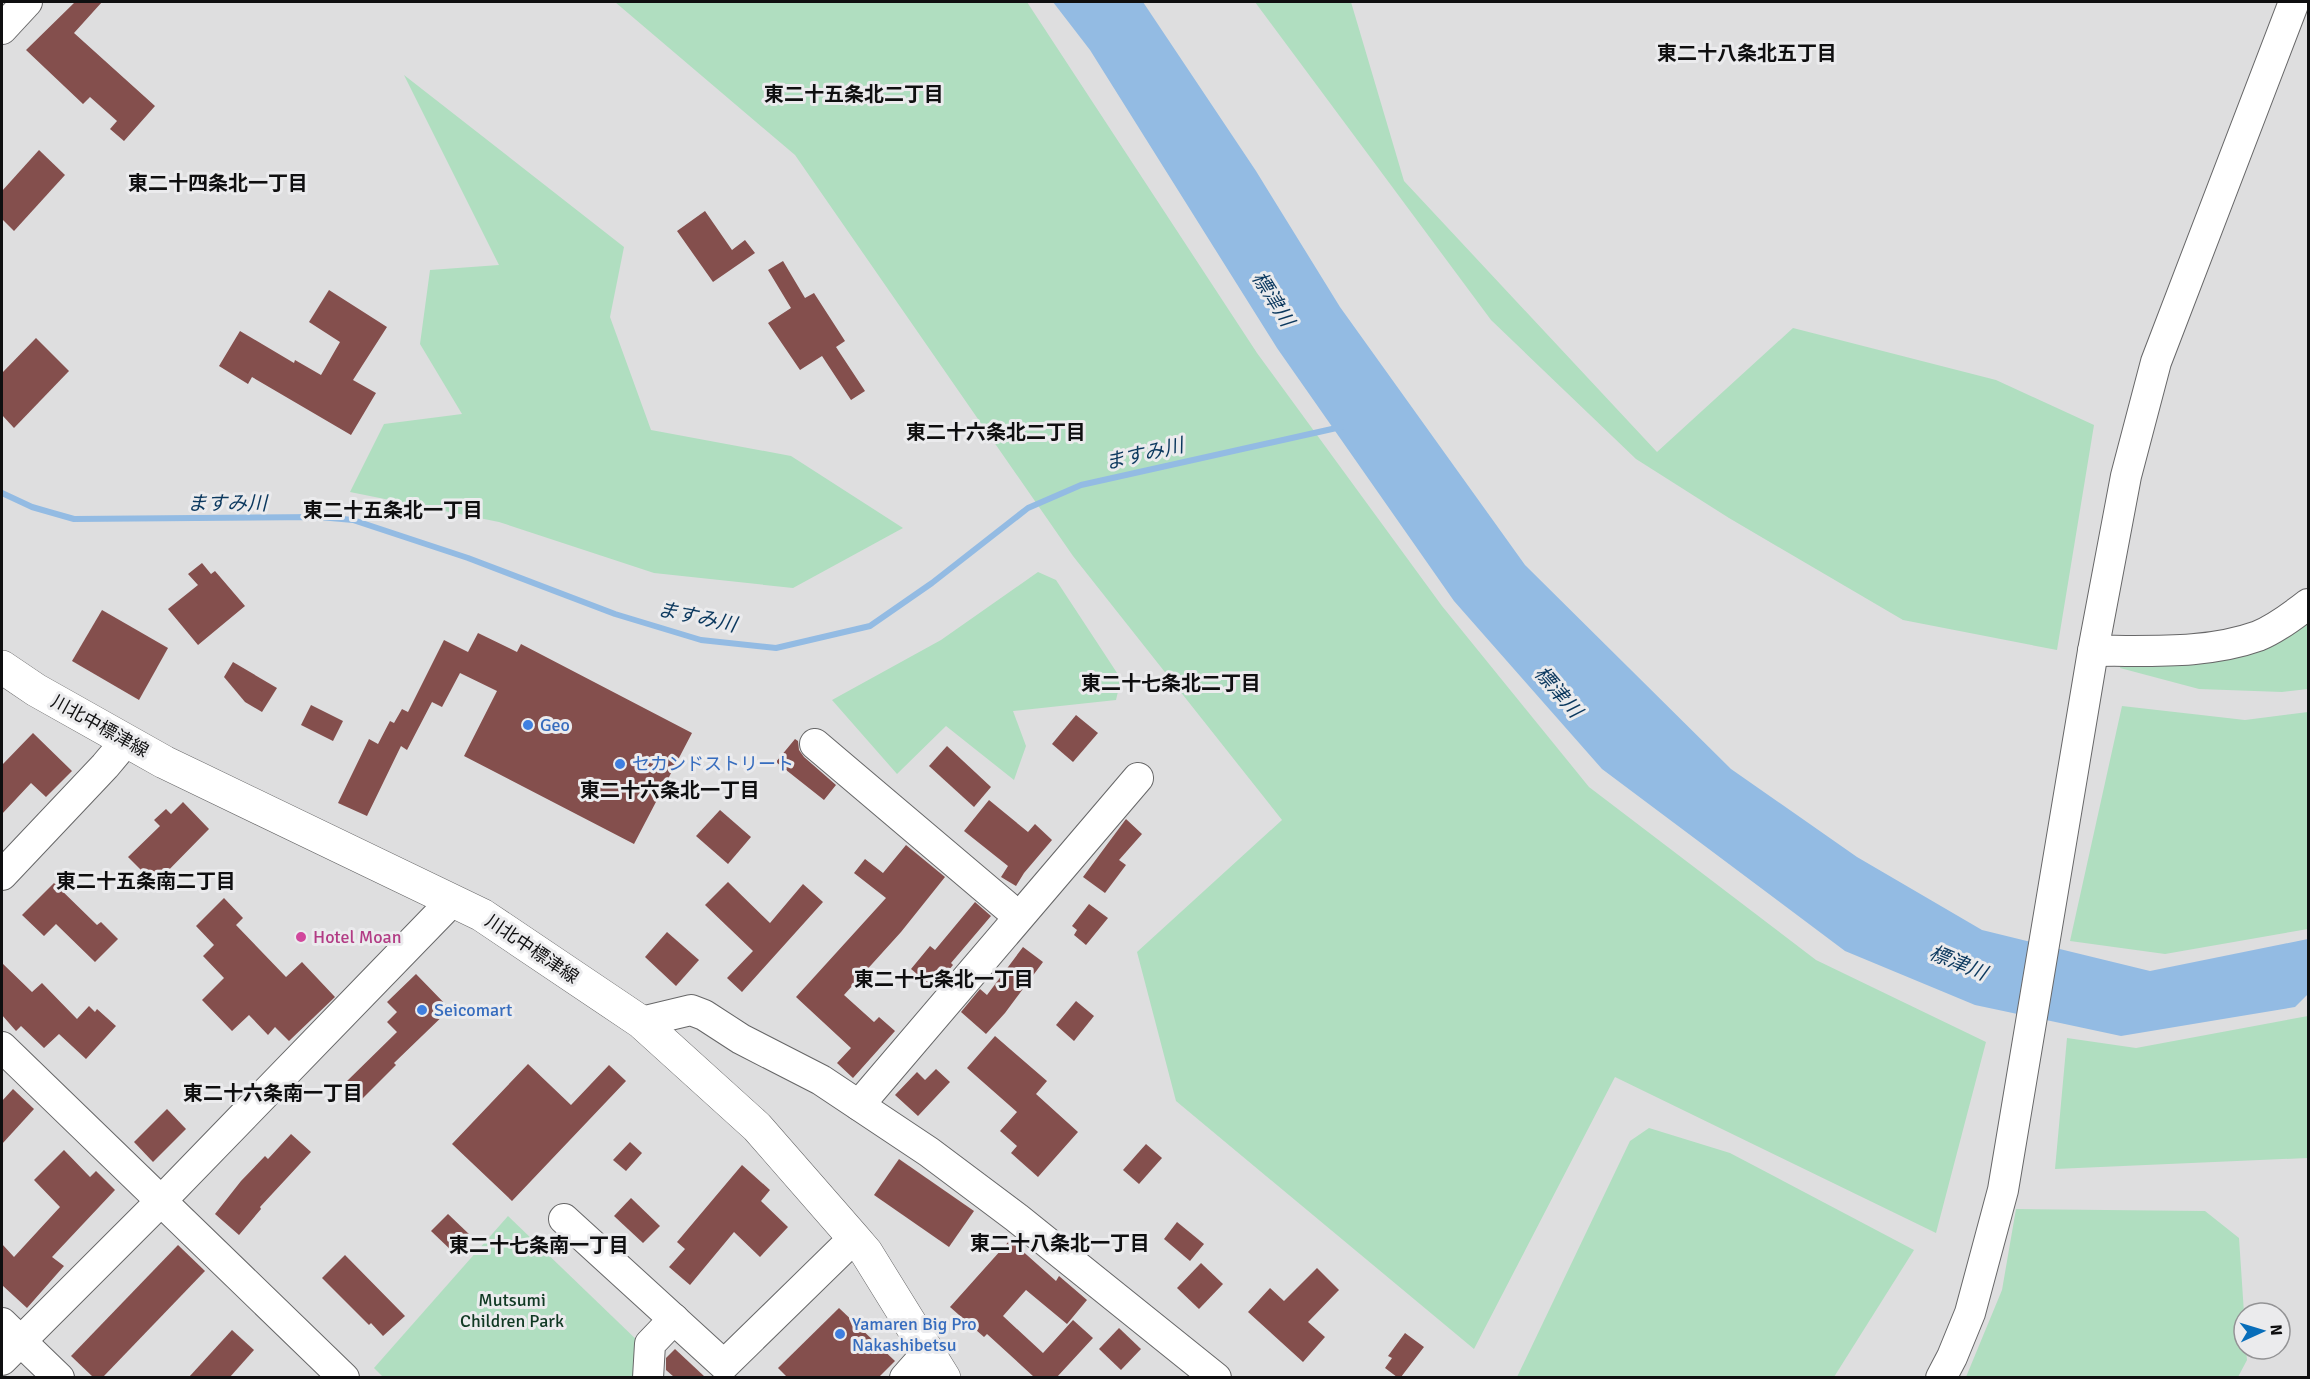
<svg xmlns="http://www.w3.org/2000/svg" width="2310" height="1379" viewBox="0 0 2310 1379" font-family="Signika,'Noto Sans JP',sans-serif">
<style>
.green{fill:#b0dec0}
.water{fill:#93bbe3}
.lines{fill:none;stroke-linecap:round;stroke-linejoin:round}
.stream{stroke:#93bbe3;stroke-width:6}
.building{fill:#844f4d}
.minor-casing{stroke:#676768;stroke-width:32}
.major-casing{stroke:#676768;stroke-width:34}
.minor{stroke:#fff;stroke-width:30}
.major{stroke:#fff;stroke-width:33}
.shop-dot{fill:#3f7fe0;stroke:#ebebed;stroke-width:2}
.hotel-dot{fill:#d1479c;stroke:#ebebed;stroke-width:2}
.labels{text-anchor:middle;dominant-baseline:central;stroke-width:6;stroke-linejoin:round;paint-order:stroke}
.shop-label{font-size:18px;fill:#366cbe;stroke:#ebebed;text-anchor:start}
.street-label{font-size:18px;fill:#0f0f10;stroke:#ebebed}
.hotel-label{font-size:18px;fill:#b23c85;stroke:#ebebed;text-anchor:start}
.park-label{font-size:18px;fill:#103923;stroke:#ebebed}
.neighbourhood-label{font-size:20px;font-weight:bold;fill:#0f0f10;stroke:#ebebed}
.water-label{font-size:20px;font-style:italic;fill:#0b385e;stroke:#ebebed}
</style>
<rect width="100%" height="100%" fill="#dededf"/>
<!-- green -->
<g class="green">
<path d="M615,2H1027L1257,353L1442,606L1589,787L1816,960L1986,1042L1936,1233L1615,1077L1474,1349L1176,1101L1137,952L1282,820L1073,556L795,155Z"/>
<path d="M1255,2H1351L1404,181L1657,452L1793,328L1996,380L2094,425L2057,650L1903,620L1729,518L1636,459L1491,320Z"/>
<path d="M404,75L624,247L610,317L651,430L791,456L903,528L793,588L654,573L499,522L350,492L384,424L462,414L420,344L430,270L499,265Z"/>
<path d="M1038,572L1056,580L1121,679L1116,700L1013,711L1026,746L1014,780L946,726L897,774L832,700L941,640Z"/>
<path d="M2308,617V689L2282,692L2199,689L2120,668L2124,656Z"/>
<path d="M2122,706L2245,720L2308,712V929L2165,954L2070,941Z"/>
<path d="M2308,1016V1158L2055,1169L2067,1038L2136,1048Z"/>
<path d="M1649,1128L1730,1153L1914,1250L1834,1377H1517L1630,1141Z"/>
<path d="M2016,1209L2205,1211L2239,1238L2244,1313V1349H2246L2247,1360L2238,1377H1966L2002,1290Z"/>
<path d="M508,1216L642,1345L639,1377L384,1378L374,1368Z"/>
</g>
<!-- water -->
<path class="water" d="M1053,2H1143L1256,171L1340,307L1525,565L1731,769L1857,857L1982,930L2150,971L2308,939V994L2295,1007L2121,1036L1975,1005L1845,951L1602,769L1454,601L1277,348L1090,50Z"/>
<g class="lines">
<!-- stream -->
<path class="stream" d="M2,493L32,507L74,519L319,517L353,520L468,558L615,614L701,640L776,648L870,626L932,583L1028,508L1081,485L1341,427"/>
</g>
<!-- building -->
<g class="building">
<path d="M75,2H102L74,33L155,106L124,141L110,129L117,121L90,97L83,104L26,50Z"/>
<path d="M39,150L65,175L14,231L2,219V191Z"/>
<path d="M705,211L732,250L745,240L755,253L713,282L677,231Z"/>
<path d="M783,261L805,298L814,293L845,341L836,347L865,391L851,400L822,356L800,370L768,323L791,308L768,270Z"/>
<path d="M329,290L387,327L353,380L376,393L351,435L252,377L248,384L219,366L240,331L294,363L295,360L321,375L340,342L309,322Z"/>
<path d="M36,338L69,371L14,428L2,415V373Z"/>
<path d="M202,563L211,574L215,571L245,606L198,645L168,609L198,585L188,574Z"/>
<path d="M102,610L168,648L139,700L72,661Z"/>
<path d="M478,633L517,652L521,644L692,733L634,844L464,756L497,691L460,673L442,707L432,702L407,750L401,746L367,816L338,803L369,739L378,744L390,721L394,723L402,709L408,712L444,640L468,652Z"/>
<path d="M233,662L277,688L262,712L245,702L224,677Z"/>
<path d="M311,705L343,721L333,741L301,725Z"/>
<path d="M1076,715L1098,733L1073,762L1052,744Z"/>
<path d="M33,733L72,771L46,797L31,783L2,814V765Z"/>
<path d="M795,739L798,741L799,750L804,757L836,785L824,800L776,762Z"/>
<path d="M947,746L991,787L974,807L929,766Z"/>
<path d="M989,800L1028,832L1035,824L1052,840L1024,873L1016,886L1001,877L1008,866L964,831Z"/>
<path d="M183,802L209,829L155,884L128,857L160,826L154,820L166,809L171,814Z"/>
<path d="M720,810L751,837L728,864L696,836Z"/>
<path d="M1126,819L1142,834L1119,860L1126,865L1105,893L1083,877Z"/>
<path d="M906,845L945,877L901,932L844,995L874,1022L879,1017L895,1031L853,1078L837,1063L851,1048L796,997L886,898L854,873L865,859L883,873Z"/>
<path d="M728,882L770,923L803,884L823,902L742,992L727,978L753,951L705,905Z"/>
<path d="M54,883L97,925L101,922L118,939L95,962L56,924L44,936L22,915Z"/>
<path d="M224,898L243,918L236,925L286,977L302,962L335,997L289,1041L275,1027L268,1035L249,1015L232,1031L202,1000L224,978L203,956L214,945L196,926Z"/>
<path d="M975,902L991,916L951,963L953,965L934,988L911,969L930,946L935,950Z"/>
<path d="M1089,904L1108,918L1086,945L1074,935L1077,930L1072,926Z"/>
<path d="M667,932L699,960L676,986L645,957Z"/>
<path d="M1023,947L1043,962L1005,1013L986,1034L961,1012L980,989L987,995Z"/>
<path d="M2,963L32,992L42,983L77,1019L89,1006L95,1012L97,1009L116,1026L86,1059L59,1034L44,1048L21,1026L16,1031L2,1015Z"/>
<path d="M416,974L450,1009L394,1063L396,1065L361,1100L345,1083L397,1032L387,1022L397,1012L387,1002Z"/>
<path d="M1076,1001L1094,1016L1074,1041L1056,1025Z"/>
<path d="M995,1036L1047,1081L1036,1094L1078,1132L1038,1177L1011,1153L1017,1146L1000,1131L1017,1112L967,1068Z"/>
<path d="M528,1064L571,1105L609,1065L626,1081L512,1201L452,1144Z"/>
<path d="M936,1069L950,1082L918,1116L895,1095L917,1072L925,1080Z"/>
<path d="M13,1089L34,1109L2,1144V1101Z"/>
<path d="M167,1109L186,1129L153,1162L134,1142Z"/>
<path d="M291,1134L311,1152L260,1207L261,1209L239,1235L215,1214L241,1181L265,1156L268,1159Z"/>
<path d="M630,1142L642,1153L626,1171L613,1160Z"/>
<path d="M1146,1144L1162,1158L1139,1184L1123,1170Z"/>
<path d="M64,1150L90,1177L96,1171L115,1190L52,1257L64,1266L27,1308L2,1285V1244L14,1257L60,1207L34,1180Z"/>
<path d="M899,1159L974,1211L949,1247L874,1195Z"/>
<path d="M742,1165L770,1190L761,1201L788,1227L760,1257L734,1232L690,1285L669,1267L685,1249L677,1242Z"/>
<path d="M631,1198L660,1226L643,1243L614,1216Z"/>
<path d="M448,1214L470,1235L453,1252L431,1231Z"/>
<path d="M1177,1222L1204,1244L1190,1261L1164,1239Z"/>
<path d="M1010,1240L1056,1281L1059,1276L1087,1300L1067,1324L1026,1290L1003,1316L1043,1353L1073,1320L1093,1338L1057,1377H1034L987,1334L984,1337L950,1307Z"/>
<path d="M178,1245L205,1271L103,1377H93L71,1356Z"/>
<path d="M345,1255L405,1316L383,1336L371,1323L369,1325L322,1278Z"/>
<path d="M1201,1263L1223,1284L1199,1309L1177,1288Z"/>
<path d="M1317,1268L1339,1290L1308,1322L1325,1337L1303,1362L1248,1312L1270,1288L1284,1301Z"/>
<path d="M839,1308L895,1361L879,1377H787L778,1368Z"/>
<path d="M1119,1328L1141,1349L1121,1370L1099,1349Z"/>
<path d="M232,1330L254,1350L230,1377H189Z"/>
<path d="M1405,1333L1424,1347L1401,1377H1397L1385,1368L1392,1358L1388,1356Z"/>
<path d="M675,1349L705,1377H674L666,1370V1358Z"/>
</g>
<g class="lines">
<!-- minor casing -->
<g class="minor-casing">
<g id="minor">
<path d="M2,29L27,2"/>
<path d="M2093,651C2147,650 2205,655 2258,636C2275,629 2294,615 2308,604"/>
<path d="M815,744L1018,916"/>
<path d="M2,875L105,766L126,741"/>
<path d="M641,1022L691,1010L704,1015L741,1039L821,1080L929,1152L1017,1218L1216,1378"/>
<path d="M2,1047L344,1378"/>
<path d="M859,1105L1138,778"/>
<path d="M564,1219L724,1365L854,1238"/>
<path d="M2,1323L59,1378"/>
<path d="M2,1360L162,1200L452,901"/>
<path d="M648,1378L650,1344L674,1319"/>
<path d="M905,1378L928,1352"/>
<path d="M1941,1378L1952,1357L1970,1313L2003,1190L2093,651L2126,476L2156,362L2294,2"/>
</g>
</g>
<!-- major casing -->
<g class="major-casing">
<path id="major" d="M2,667L36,690L164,762L482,915L641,1022L757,1127L854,1238L866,1252L944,1378"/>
</g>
<!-- minor -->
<use href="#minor" class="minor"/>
<!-- major -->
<use href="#major" class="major"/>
</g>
<!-- markers -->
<g class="shop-dot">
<circle cx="528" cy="725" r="6"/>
<circle cx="620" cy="764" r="6"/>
<circle cx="422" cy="1010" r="6"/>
<circle cx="840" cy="1334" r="6"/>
</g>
<circle class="hotel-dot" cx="301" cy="937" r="6"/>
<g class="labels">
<!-- shop labels -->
<g class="shop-label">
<text x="540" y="725">Geo</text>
<text x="632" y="764">セカンドストリート</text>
<text x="434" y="1010">Seicomart</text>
<text x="852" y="1324">Yamaren Big Pro<tspan x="852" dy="21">Nakashibetsu</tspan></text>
</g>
<!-- street labels -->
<g class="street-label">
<text transform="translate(100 726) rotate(29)">川北中標津線</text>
<text transform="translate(532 949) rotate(34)">川北中標津線</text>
</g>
<!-- hotel labels -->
<g class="hotel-label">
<text x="313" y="937">Hotel Moan</text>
</g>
<!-- park labels -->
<g class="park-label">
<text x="512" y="1300">Mutsumi<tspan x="512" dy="21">Children Park</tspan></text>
</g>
<!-- neighbourhood labels -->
<g class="neighbourhood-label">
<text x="1747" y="53">東二十八条北五丁目</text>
<text x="854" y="94">東二十五条北二丁目</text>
<text x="218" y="183">東二十四条北一丁目</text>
<text x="996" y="432">東二十六条北二丁目</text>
<text x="393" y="510">東二十五条北一丁目</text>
<text x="1171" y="683">東二十七条北二丁目</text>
<text x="670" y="790">東二十六条北一丁目</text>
<text x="146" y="881">東二十五条南二丁目</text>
<text x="944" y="979">東二十七条北一丁目</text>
<text x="273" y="1093">東二十六条南一丁目</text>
<text x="1060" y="1243">東二十八条北一丁目</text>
<text x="539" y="1245">東二十七条南一丁目</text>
</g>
<!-- water labels -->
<g class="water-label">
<text transform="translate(1273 299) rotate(58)">標津川</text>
<text transform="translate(1144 454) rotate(-13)">ますみ川</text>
<text x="227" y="503">ますみ川</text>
<text transform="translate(697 617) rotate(12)">ますみ川</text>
<text transform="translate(1558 692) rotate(49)">標津川</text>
<text transform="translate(1958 963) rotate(22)">標津川</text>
</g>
</g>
<!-- border -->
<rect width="2310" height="1379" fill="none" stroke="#0f0f10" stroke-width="6"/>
<!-- north arrow -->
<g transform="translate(2262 1331) rotate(86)"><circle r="28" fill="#ebebed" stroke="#939395" stroke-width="1.5"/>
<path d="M0-4.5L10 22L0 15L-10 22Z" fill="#086eba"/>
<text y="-9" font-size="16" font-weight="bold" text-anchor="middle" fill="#0f0f10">N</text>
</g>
</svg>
